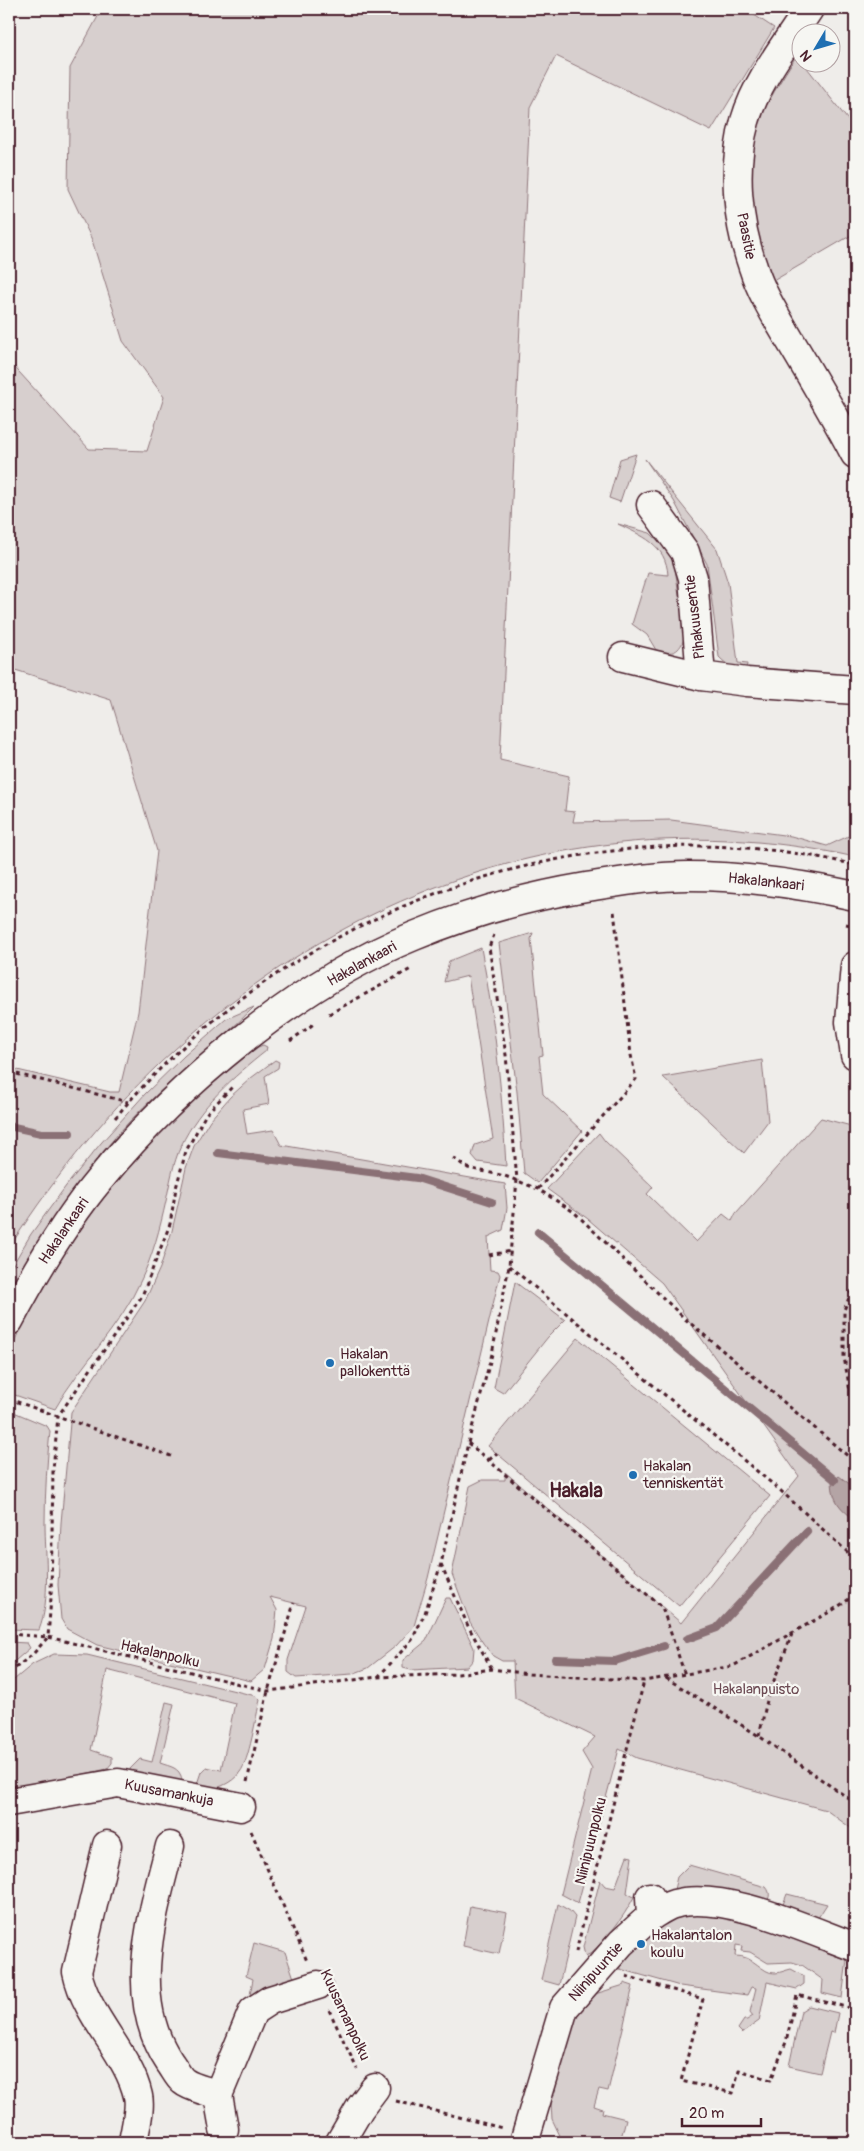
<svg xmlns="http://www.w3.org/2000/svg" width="864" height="2151" viewBox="0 0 864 2151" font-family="Pangolin,sans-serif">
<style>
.green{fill:#d7cfce;stroke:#90777c}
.water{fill:#b4a4a5;stroke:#8a6f74}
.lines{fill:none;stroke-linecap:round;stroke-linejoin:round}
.stream{stroke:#8a6f74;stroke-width:8}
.minor-casing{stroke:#4a1f2b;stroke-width:31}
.path{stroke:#4a1f2b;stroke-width:3;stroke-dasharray:4 4;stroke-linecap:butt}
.minor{stroke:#f6f6f2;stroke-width:28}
.poi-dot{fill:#1f6fb2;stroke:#f6f6f2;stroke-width:2}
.labels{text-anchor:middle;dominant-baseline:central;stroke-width:4.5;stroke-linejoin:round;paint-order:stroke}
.street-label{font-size:15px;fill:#4a1f2b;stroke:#f6f6f2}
.poi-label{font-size:15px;fill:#4a1f2b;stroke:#f6f6f2;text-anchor:start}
.park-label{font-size:15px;fill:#6d4b54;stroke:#f6f6f2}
.district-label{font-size:20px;font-weight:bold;fill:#4a1f2b;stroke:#f6f6f2}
</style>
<rect width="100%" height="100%" fill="#efedea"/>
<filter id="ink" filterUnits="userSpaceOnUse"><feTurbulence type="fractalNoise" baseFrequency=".02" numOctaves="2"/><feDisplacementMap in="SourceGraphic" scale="10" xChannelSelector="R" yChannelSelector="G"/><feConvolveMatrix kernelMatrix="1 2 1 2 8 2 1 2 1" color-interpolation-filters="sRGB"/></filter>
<g filter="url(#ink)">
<!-- green -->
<g class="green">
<path d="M102,9H745L774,28L711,131L556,56L530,107L500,760L569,776L565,811L575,812L573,822L671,820L791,836L827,846L855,833V857C511,781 195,956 11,1245L9,1241V1068L110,1092H119L138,1012L157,851L111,700L9,668V361L89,449L147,451L164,397L123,341L92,240L68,189L70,68Z"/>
<path d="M797,55L855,129V233L773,281C761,246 742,196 748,158C753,122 778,85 797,55Z"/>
<path d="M636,454L620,502L609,498L620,459Z"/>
<path d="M645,459L717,549L728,583L738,663L747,664L746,670C735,671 727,665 719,657L707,564L674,501Z"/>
<path d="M618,524L650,533L673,555L685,635C680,653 673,655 656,650L647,635L632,624L648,573L668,575C666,544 642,536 618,524Z"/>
<path d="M533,933L531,939L543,1055L539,1056L543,1094L582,1131L538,1183L524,1173L517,1092L499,943Z"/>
<path d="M481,948C495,1020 502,1093 506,1166L478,1162L472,1155L475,1145L493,1139L468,976L444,982L449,961Z"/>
<path d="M254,1007C215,1047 168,1080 129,1122C81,1174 44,1230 9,1291V1271L31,1234L66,1186L101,1143L145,1094L184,1056L226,1019Z"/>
<path d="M263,1045L267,1047L266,1051C233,1077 199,1107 181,1146C173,1163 170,1183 166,1201C160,1228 153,1255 141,1280C120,1328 80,1364 55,1409L9,1393C9,1381 5,1363 10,1352C17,1332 30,1313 40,1295C96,1194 167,1117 258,1047Z"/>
<path d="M275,1060L279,1062L278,1068L265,1076L269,1104L243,1109L247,1134L273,1130L281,1145L505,1184L507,1208L503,1230L488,1237L490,1270L498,1271L500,1275L428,1578L414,1626L396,1646L368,1668L352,1674L296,1678L288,1672V1660L306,1606L270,1597L277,1610L274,1639L265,1669L251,1681L97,1645L67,1629L61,1619L58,1585L61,1523L71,1412L145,1301L160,1268L172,1231L186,1168L194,1146L210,1120L230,1097L251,1078Z"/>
<path d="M762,1060L768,1121L744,1153L663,1077Z"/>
<path d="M821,1118L855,1127V1831L826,1810L637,1758L619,1749L578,1903L561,1894L592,1769L582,1752L595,1737L515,1698L513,1661H502L493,1656L483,1643L470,1622L452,1574L470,1486L482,1480H505V1472L681,1623L799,1476L662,1283L588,1219L547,1189L599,1133L605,1141L653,1187L647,1194L696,1242L723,1214L732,1221L736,1213Z"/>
<path d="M515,1282L565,1320L548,1337L503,1393L494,1388Z"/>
<path d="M578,1338L770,1496L679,1606L488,1446Z"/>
<path d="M9,1410L47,1426L50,1431C47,1461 45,1492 45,1523C45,1554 51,1601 39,1630L9,1629Z"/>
<path d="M446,1598H450L474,1648L473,1660L467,1667L411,1670L403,1668V1660L426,1641Z"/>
<path d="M9,1642L27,1643L30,1648L9,1666Z"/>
<path d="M54,1654L87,1655L256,1696L260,1700C256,1716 249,1761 240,1772C232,1784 215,1790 202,1790L197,1784L201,1772L206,1767L221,1770L235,1703L107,1670L91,1750L112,1757V1763L107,1769L9,1791V1684L33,1664Z"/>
<path d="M166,1702L174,1704L160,1763C171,1767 179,1767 182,1779L178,1785L131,1774L130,1769L140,1759L152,1762Z"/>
<path d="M627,1856L632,1857L627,1893L634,1897C622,1920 608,1937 590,1954L585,1956L583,1947L600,1880L605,1886L615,1888Z"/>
<path d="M689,1865L766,1887C772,1894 769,1899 764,1907L672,1898L677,1877Z"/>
<path d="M787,1894L827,1904L816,1921L782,1907Z"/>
<path d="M558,1904L570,1911L575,1917L559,1985L541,1980Z"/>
<path d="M470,1906L507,1913L499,1954L463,1946Z"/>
<path d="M700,1908L797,1936L828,1953L847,1960L842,1998L822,1993L823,1980L802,1965L792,1962L768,1963L750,1952L741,1951L742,1946L736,1945L735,1956C754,1955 762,1974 775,1973C780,1973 786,1970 791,1969L804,1976V1984L797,1989L767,1982L759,2021L742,2033L738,2029L744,2020H747L753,2016L750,2012L756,1988L751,1987L747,1995L680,1986L620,1969L618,1964L656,1920Z"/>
<path d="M254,1943L285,1952L297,1987L247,2011L253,1979L246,1976Z"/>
<path d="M624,1983L633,1986L608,2091L599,2089L594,2106L603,2109L602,2113L626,2119L621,2138L610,2136L609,2142H563L552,2119L550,2085L564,2030L593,1987L595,1994L624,1985Z"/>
<path d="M809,2006L838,2013L834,2033L830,2032L820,2073L789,2066L801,2011Z"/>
</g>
<!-- water -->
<path class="water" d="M839,1476L855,1488V1520C840,1508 833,1502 832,1482Z"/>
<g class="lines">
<!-- stream -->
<g class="stream">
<path d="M9,1126L41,1133H70"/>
<path d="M218,1153L417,1178L492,1202"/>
<path d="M538,1232L835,1480"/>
<path d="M687,1639L717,1628L807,1531"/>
<path d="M555,1659L615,1661L664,1646"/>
</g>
<!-- minor casing -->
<g class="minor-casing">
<g id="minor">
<path d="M809,9C786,44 757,80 745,121C732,167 737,222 753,267C761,293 777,318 791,342C813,379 835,416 855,454"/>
<path d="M651,505L685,552L693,578L701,676L747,682L855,690"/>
<path d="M623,657L701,676"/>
<path d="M855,966L850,1022L855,1055"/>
<path d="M9,1321C35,1272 64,1222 100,1179C179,1083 298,983 414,936C469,913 527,897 586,887C620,882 653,876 688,876C745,876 800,884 855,896"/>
<path d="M9,1802L118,1783L241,1807"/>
<path d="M107,1845L77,1972C87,2019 128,2052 138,2096C141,2109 135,2129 133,2142"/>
<path d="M170,1846C152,1916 126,1998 170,2063C174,2068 178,2077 183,2081C191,2088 209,2091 218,2095L253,2011L270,2000L318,1985"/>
<path d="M651,1916C658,1912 666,1906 674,1904C723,1890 808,1930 855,1947"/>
<path d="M218,2095L224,2129"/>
<path d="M340,2142L360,2108L375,2088"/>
<path d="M524,2142L564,2008L621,1943L651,1916L650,1897"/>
</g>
</g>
<!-- path -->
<g class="path">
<path d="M846,924L855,926"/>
<path d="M329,1014L411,969"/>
<path d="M290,1041L315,1023"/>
<path d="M9,1072L128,1102"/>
<path d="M115,1118C291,907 588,800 855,865"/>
<path d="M453,1158L468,1168L505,1176L538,1189L574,1212L684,1318L855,1462"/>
<path d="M538,1189L636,1079L631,1055L614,911"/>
<path d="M489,1255L511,1251"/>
<path d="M509,1266L781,1491L855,1559"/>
<path d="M855,1283L844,1310V1357L855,1419"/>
<path d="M9,1399L171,1456"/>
<path d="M468,1443L662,1607L685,1675"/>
<path d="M489,1460L497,1453"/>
<path d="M441,1564L468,1626L492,1669"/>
<path d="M9,1634L48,1637L268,1691L377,1677L458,1674L492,1669L529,1674L644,1681L733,1666L833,1610L855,1595"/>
<path d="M9,1673L33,1654L48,1637L51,1598L53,1470L58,1416L142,1296L170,1224L176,1188L186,1151L206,1114L234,1085"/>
<path d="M378,1677L412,1640L425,1613L441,1564L468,1443L492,1354L509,1266L517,1180L506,1055L489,947L494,935"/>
<path d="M666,1678L759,1736L855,1803"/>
<path d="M759,1736L768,1696L792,1634"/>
<path d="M247,1782L268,1691L294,1603"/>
<path d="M251,1831L307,1961"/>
<path d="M576,1952L644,1681"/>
<path d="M626,1976L703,1999L681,2081L733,2093L739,2070L771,2080L786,2042L797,1995L850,2008L855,1984"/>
<path d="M329,2010L357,2069"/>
<path d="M396,2101L502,2128"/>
</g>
<!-- minor -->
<use href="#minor" class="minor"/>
</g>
</g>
<!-- markers -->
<g class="poi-dot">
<circle cx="330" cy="1363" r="5"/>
<circle cx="633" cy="1475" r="5"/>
<circle cx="641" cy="1944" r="5"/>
</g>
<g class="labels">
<!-- street labels -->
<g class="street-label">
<text transform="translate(746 236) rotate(79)">Paasitie</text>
<text transform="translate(695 617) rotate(-97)">Pihakuusentie</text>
<text transform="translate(766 882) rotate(6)">Hakalankaari</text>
<text transform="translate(362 964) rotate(-29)">Hakalankaari</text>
<text transform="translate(64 1231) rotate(-56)">Hakalankaari</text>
<text transform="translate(160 1654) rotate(13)">Hakalanpolku</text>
<text transform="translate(169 1793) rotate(11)">Kuusamankuja</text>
<text transform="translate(591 1841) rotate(-76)">Niinipuunpolku</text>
<text transform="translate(596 1972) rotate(-48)">Niinipuuntie</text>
<text transform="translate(345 2015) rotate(65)">Kuusamanpolku</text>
</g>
<!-- poi labels -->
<g class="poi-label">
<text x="340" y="1354">Hakalan<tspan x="340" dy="17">pallokenttä</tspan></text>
<text x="643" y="1466">Hakalan<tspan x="643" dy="17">tenniskentät</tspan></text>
<text x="651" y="1935">Hakalantalon<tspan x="651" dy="17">koulu</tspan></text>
</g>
<!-- park labels -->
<g class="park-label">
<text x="756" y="1689">Hakalanpuisto</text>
</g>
<!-- district labels -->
<g class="district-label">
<text x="576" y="1490">Hakala</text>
</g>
</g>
<!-- margin -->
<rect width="864" height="2151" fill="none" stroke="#f6f6f2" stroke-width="30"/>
<rect x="15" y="15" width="834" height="2121" fill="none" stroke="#4a1f2b" stroke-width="2" filter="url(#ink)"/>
<!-- north arrow -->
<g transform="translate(816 48) rotate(232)"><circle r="24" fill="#f6f6f2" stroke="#b1a0a2"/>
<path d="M0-4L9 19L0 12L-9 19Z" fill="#1f6fb2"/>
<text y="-8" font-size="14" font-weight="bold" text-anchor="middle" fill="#4a1f2b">N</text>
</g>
<!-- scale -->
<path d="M682 2118v8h79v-8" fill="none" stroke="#4a1f2b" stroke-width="2.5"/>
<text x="689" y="2118" font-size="15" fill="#4a1f2b" stroke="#f6f6f2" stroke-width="4" paint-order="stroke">20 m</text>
</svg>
